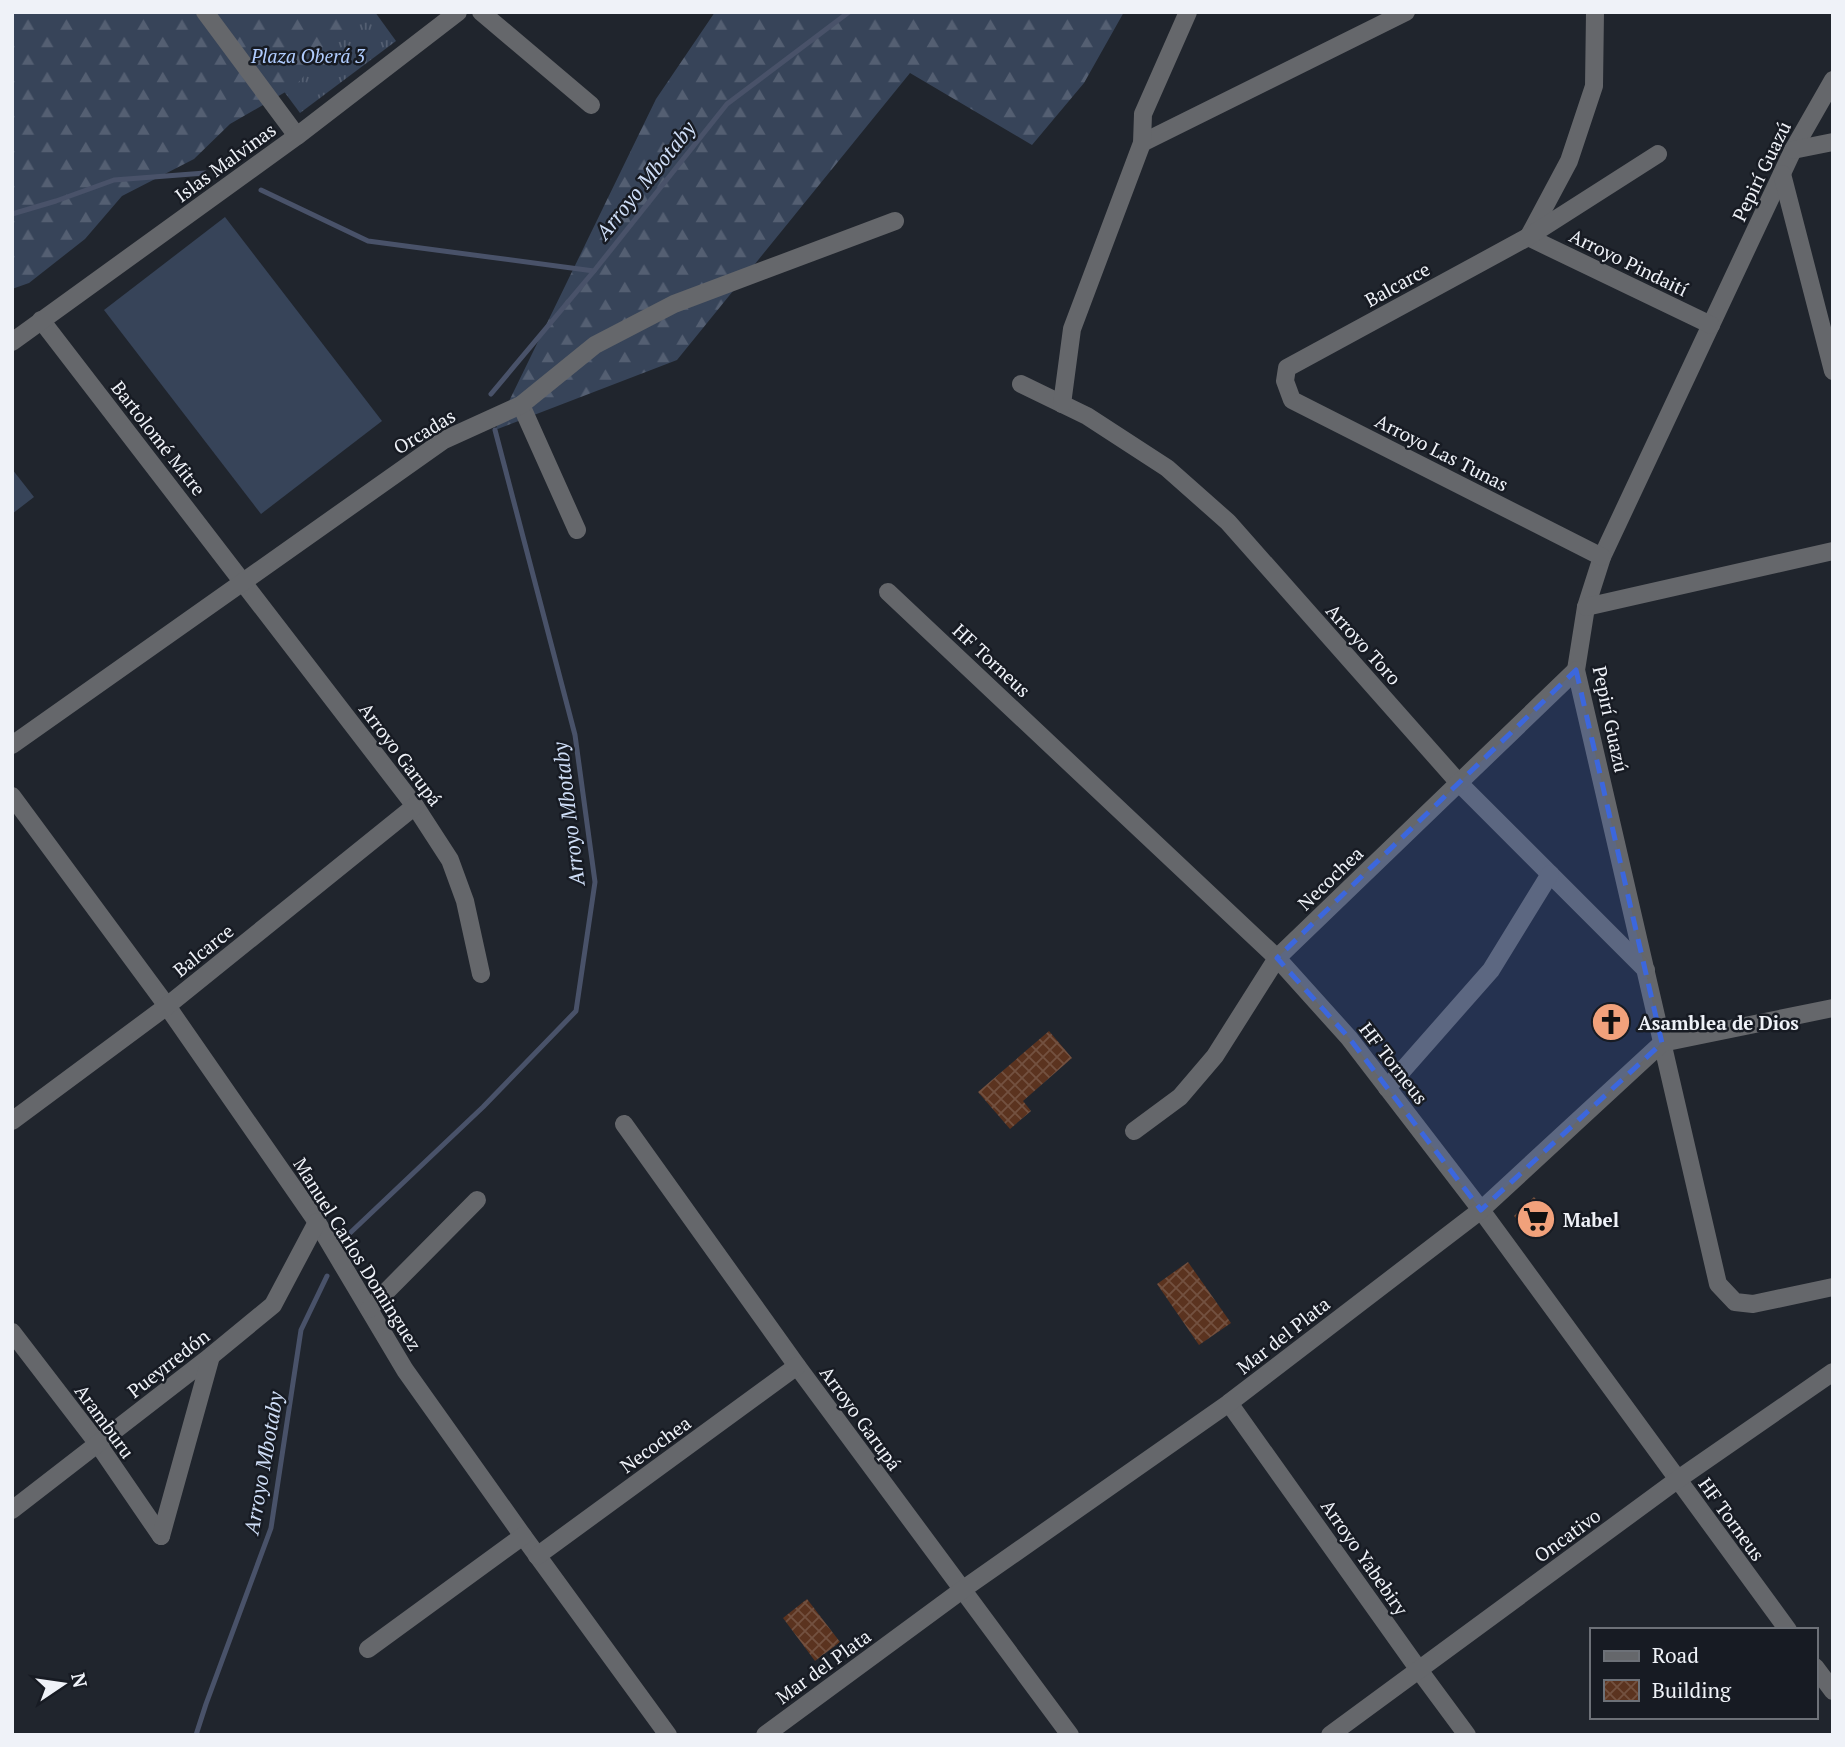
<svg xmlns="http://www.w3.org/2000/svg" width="1845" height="1747" viewBox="0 0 1845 1747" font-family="'PT Serif',serif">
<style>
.grass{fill:url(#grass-tufts)}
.forest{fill:url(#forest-firs)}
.garden{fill:#374459}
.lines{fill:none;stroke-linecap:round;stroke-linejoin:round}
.stream{stroke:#495269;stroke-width:5}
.building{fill:url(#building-cross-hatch)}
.minor{stroke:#65676b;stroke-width:18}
.marked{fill:#3c67dd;fill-opacity:0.2;stroke:#3c67dd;stroke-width:5;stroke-dasharray:14 9;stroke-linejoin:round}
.labels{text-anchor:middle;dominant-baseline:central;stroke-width:5;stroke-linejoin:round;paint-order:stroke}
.park-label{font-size:19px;font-style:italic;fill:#b0ccfe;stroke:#171b23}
.street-label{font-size:19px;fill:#eff2f8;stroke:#171b23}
.poi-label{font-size:19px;font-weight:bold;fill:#eff2f8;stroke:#171b23;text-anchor:start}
.water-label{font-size:21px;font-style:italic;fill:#cfdef7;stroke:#171b23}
</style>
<defs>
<pattern id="grass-tufts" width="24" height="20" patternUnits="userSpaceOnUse" patternTransform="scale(1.75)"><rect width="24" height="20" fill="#374459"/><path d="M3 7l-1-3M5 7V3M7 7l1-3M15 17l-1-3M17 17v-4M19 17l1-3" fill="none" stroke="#545f72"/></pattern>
<pattern id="forest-firs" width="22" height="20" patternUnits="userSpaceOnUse" patternTransform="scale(1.75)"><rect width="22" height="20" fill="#374459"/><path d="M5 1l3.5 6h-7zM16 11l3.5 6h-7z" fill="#545f72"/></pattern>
<pattern id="building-cross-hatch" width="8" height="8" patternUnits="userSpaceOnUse" patternTransform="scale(1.75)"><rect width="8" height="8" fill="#5b331f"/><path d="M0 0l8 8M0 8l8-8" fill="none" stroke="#735140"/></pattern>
</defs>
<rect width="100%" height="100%" fill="#20252d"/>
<!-- grass -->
<path class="grass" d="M225,12H375L396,41L300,113Z"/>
<!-- forest -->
<g class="forest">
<path d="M12,12H350L343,33L294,87L230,124L194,159L122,196L85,239L29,283L12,289Z"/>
<path d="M715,12H1124L1084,83L1032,145L910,73L677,360L495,430L656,99Z"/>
</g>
<!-- garden -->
<g class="garden">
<path d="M225,217L382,421L261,514L104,310Z"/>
<path d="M12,469L34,497L12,514Z"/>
</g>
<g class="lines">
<!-- stream -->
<g class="stream">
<path d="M261,190L368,241L594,271"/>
<path d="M12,214L56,201L114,180L205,173"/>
<path d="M491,394L594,271L727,104L849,12"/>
<path d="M349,1234L483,1107L576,1011L595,882L575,735L495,430"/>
<path d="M196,1735L206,1704L271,1528L301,1330L327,1276"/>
</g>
</g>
<!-- building -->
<g class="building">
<path d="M1049,1031L1072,1058L1023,1101L1031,1111L1010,1129L978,1092Z"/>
<path d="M1534,1197L1556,1221L1536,1239L1514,1216Z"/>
<path d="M1188,1262L1231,1323L1199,1345L1157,1284Z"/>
<path d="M807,1599L840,1642L815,1661L783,1618Z"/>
</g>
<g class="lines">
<!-- minor -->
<g class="minor">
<path d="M205,12L297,136"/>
<path d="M481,12L591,105"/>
<path d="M1833,80L1793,150L1602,557L1586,607L1576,670L1718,1284L1735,1302L1753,1304L1833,1287"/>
<path d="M1142,143L1406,12"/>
<path d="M1793,150L1833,142"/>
<path d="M1782,174L1833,371"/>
<path d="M1530,234L1569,161L1594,86L1595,12"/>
<path d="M1528,237L1711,325"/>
<path d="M41,320L415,806L450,860L465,901L481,974"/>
<path d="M12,342L297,136L458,12"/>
<path d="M1021,384L1087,416L1167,468L1228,522L1459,783L1646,970"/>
<path d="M1062,404L1072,329L1142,143L1143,114L1188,12"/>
<path d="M521,405L577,530"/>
<path d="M1602,557L1292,400L1285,381L1287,368L1528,237L1658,154"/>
<path d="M888,592L1277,958L1349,1038L1481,1210L1788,1630"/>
<path d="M1586,607L1833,551"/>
<path d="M12,745L444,440L521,405L595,345L674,304L895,221"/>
<path d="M12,796L167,1006L317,1222L405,1370L523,1536L668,1735"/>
<path d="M1387,1088L1491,970L1550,874"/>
<path d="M12,1121L167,1006L415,806"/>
<path d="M624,1124L797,1366L1070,1735"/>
<path d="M1134,1131L1180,1097L1215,1056L1277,958L1576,670"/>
<path d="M369,1309L477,1200"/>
<path d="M12,1332L98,1444L161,1536"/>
<path d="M1229,1403L1419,1670L1467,1735"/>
<path d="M12,1510L211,1356L273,1305L317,1222"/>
<path d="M161,1536L211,1356"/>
<path d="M537,1556L797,1366"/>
<path d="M368,1649L523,1536"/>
<path d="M1815,1667L1833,1691"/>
<path d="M765,1735L962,1590L1229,1403L1481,1210L1662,1043L1833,1008"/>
<path d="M1330,1735L1677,1480L1833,1372"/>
</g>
</g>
<!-- marked area -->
<path class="marked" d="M1576,670L1662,1043L1481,1210L1349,1038L1277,958Z"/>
<!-- icons -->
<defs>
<g id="church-disc" transform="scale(2.0125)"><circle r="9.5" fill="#f1a17b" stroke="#171b23"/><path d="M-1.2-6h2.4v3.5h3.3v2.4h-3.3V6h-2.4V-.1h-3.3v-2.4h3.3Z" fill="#111"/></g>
<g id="supermarket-disc" transform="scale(2.0125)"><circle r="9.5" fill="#f1a17b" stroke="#171b23"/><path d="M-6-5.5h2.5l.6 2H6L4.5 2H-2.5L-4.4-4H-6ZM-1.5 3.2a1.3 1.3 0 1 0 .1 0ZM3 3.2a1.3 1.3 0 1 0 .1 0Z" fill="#111"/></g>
</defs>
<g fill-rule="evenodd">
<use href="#church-disc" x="1611" y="1022"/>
<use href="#supermarket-disc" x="1536" y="1219"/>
</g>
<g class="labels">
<!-- park labels -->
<g class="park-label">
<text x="308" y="55">Plaza Oberá 3</text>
</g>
<!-- street labels -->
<g class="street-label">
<text transform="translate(225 162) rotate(-36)">Islas Malvinas</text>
<text transform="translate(1761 171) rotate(-64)">Pepirí Guazú</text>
<text transform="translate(1629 262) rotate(26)">Arroyo Pindaití</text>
<text transform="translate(1397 284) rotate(-29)">Balcarce</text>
<text transform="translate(424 431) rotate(-31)">Orcadas</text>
<text transform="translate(159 438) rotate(52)">Bartolomé Mitre</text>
<text transform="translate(1442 452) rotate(27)">Arroyo Las Tunas</text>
<text transform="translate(1364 644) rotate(48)">Arroyo Toro</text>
<text transform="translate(992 660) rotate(43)">HF Torneus</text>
<text transform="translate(1611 719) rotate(78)">Pepirí Guazú</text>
<text transform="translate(401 754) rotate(53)">Arroyo Garupá</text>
<text transform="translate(1330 878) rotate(-44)">Necochea</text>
<text transform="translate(203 950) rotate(-39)">Balcarce</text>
<text transform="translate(1394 1063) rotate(52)">HF Torneus</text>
<text transform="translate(358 1254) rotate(58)">Manuel Carlos Dominguez</text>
<text transform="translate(1283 1335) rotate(-38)">Mar del Plata</text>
<text transform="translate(168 1363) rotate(-38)">Pueyrredón</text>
<text transform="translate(861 1418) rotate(54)">Arroyo Garupá</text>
<text transform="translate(105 1421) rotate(54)">Aramburu</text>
<text transform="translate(655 1444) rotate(-36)">Necochea</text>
<text transform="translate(1732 1519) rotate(54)">HF Torneus</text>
<text transform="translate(1567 1535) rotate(-36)">Oncativo</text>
<text transform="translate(1365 1557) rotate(55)">Arroyo Yabebiry</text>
<text transform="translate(823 1666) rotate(-36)">Mar del Plata</text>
</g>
<!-- poi labels -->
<g class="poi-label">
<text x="1638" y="1022">Asamblea de Dios</text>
<text x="1563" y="1219">Mabel</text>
</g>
<!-- water labels -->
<g class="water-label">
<text transform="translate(645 180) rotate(-51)">Arroyo Mbotaby</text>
<text transform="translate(568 814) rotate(-97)">Arroyo Mbotaby</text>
<text transform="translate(263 1463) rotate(-80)">Arroyo Mbotaby</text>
</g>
</g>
<!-- border -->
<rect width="1845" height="1747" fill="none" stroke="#eff2f8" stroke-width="28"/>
<!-- legend -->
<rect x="1590" y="1628" width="228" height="91" fill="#171b23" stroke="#6d7178" stroke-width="2"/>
<rect x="1604" y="1651" width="35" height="10" fill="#65676b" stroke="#6d7178" stroke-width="2"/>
<text x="1652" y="1663" font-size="21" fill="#eff2f8">Road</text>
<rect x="1604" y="1680" width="35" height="21" fill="url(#building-cross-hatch)" stroke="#6d7178" stroke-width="2"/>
<text x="1652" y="1698" font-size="21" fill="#eff2f8">Building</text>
<!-- north arrow -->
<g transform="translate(63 1684) rotate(77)" stroke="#171b23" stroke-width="5" paint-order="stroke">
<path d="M0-5L12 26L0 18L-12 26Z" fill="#eff2f8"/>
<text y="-10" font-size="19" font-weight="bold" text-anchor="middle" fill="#eff2f8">N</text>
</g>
</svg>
